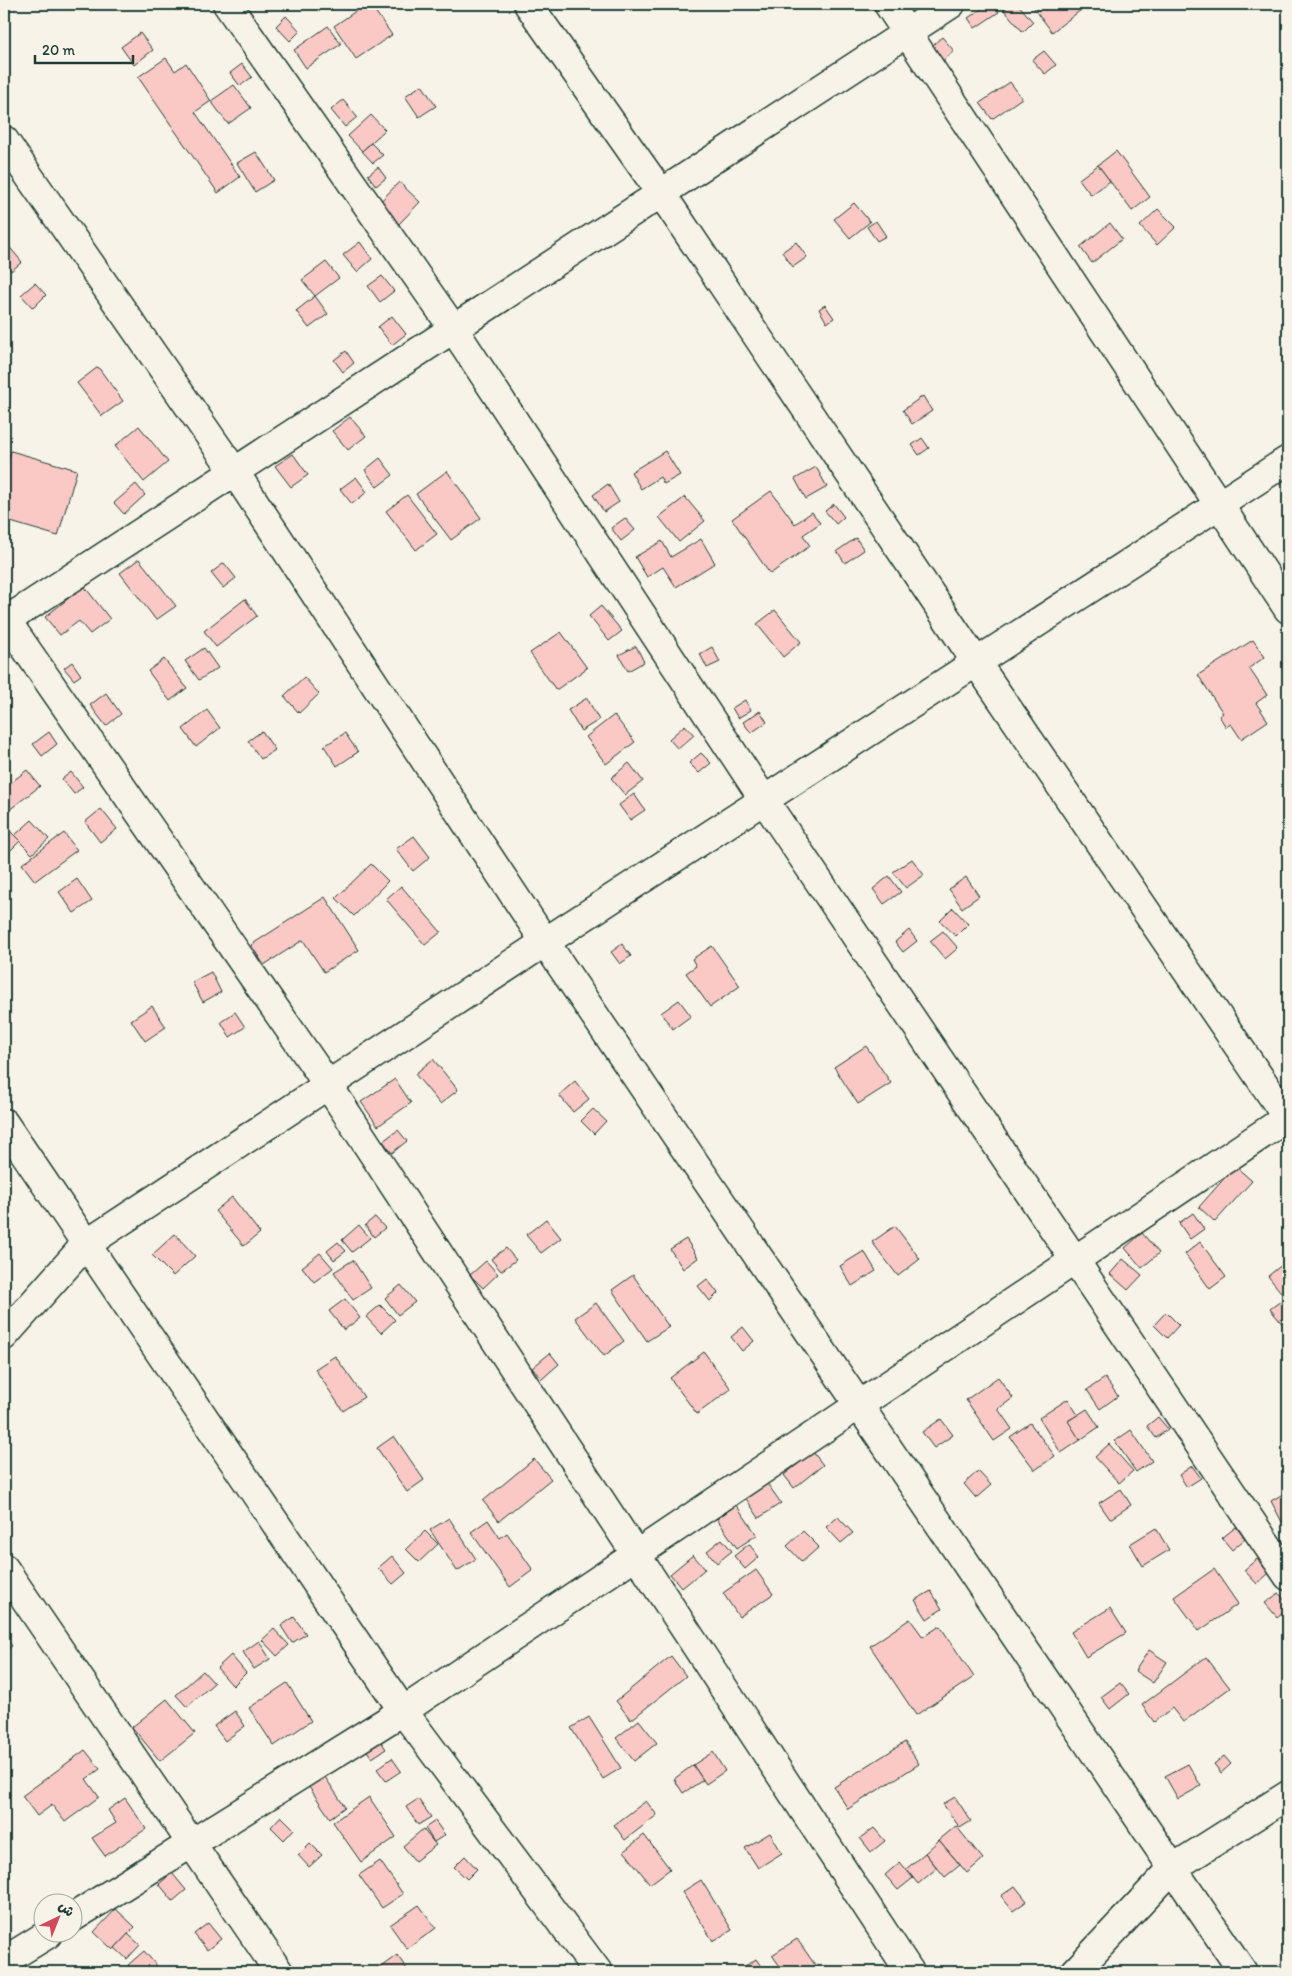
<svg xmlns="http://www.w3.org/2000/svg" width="1292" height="1976" viewBox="0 0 1292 1976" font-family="Itim,'Playpen Sans Arabic',sans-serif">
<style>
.building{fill:#fac9c6;stroke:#1f3d34}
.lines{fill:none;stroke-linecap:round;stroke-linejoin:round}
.minor-casing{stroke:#1f3d34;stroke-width:31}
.minor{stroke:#f7f3e8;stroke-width:28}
</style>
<rect width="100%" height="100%" fill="#f7f3e8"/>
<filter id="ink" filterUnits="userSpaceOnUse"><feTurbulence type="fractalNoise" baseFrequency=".02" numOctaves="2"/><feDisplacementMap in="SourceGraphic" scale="10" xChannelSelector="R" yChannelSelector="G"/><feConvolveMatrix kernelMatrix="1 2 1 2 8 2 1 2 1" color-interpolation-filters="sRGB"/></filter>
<g filter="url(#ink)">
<!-- building -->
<g class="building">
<path d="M366,4H370L392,35L356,59L334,26Z"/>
<path d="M989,4H994L999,12L975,28L968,18Z"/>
<path d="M1011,4H1018L1033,22L1023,32L1004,10Z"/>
<path d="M1031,4H1076L1081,10L1052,32Z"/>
<path d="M286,16L300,31L290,41L276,26Z"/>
<path d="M328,26L341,44L306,68L294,50Z"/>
<path d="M140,33L153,50L134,65L121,47Z"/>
<path d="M942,37L954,51L940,63L928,49Z"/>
<path d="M1044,51L1056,65L1045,74L1032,60Z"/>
<path d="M166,58L175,71L186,63L211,101L195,112L240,177L218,193L138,77Z"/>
<path d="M242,64L252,77L240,86L230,73Z"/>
<path d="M1010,82L1022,98L992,119L980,103Z"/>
<path d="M234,85L251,108L228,124L211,101Z"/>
<path d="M422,85L436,106L419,117L405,96Z"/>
<path d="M343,100L357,117L345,127L331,110Z"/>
<path d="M371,115L385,130L362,151L348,136Z"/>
<path d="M371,143L383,155L373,163L362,151Z"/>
<path d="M1116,151L1150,197L1132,211L1098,165Z"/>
<path d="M256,152L274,180L255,192L237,163Z"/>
<path d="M1098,165L1110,181L1091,195L1079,179Z"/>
<path d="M378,167L386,178L376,186L368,175Z"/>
<path d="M399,182L420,202L399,224L378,204Z"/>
<path d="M854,203L870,222L850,238L834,219Z"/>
<path d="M1158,209L1176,227L1157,245L1140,226Z"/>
<path d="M876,221L886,236L877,241L867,227Z"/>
<path d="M1110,223L1122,239L1092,263L1080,247Z"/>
<path d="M360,242L372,259L357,272L343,255Z"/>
<path d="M796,242L807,257L793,267L782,252Z"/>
<path d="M7,244L22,262L11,271L4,262V247Z"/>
<path d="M326,262L339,278L315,296L302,280Z"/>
<path d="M382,276L394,291L380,302L368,286Z"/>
<path d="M35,283L46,295L33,308L21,295Z"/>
<path d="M315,296L328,314L309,328L296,311Z"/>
<path d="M825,305L834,318L827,323L819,309Z"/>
<path d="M392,316L406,334L392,345L378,327Z"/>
<path d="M346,351L354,363L343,372L334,360Z"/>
<path d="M98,367L123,401L102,416L77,383Z"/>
<path d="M923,396L932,411L912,424L903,410Z"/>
<path d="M350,417L366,436L348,450L332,431Z"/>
<path d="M139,426L168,462L144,482L115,446Z"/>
<path d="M922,438L929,448L919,455L912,445Z"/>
<path d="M11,451L77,470L58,536L4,520V474Z"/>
<path d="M665,451L680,475L664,484L660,477L641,489L631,472Z"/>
<path d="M293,454L308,475L291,487L275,466Z"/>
<path d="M380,458L393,475L377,487L365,470Z"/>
<path d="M816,467L827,487L806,499L795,479Z"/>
<path d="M447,471L481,518L451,540L416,494Z"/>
<path d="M356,477L367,492L352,504L340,489Z"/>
<path d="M136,484L145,495L124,514L114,503Z"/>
<path d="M608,484L619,502L604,512L593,495Z"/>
<path d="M771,491L795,524L812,512L820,523L803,535L810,546L770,574L732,519Z"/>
<path d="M407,495L437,534L416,550L386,511Z"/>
<path d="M685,497L705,521L679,542L659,517Z"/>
<path d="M834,504L844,517L836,524L825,511Z"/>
<path d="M625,518L635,530L621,541L611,528Z"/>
<path d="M856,538L864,550L845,563L837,551Z"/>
<path d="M701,539L715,563L676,587L663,567L647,577L635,557L662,541L671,557Z"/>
<path d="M139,559L176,606L156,620L120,573Z"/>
<path d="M224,563L236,578L223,588L211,573Z"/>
<path d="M84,586L110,619L90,634L79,621L60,635L45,617Z"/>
<path d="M245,599L257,616L216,647L204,631Z"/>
<path d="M601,606L622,631L609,641L589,616Z"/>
<path d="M775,610L801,642L783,657L757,624Z"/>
<path d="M561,632L587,668L556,690L530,653Z"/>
<path d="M1253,640L1265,657L1249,668L1267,695L1256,703L1268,721L1241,739L1231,724L1226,727L1219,716L1223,713L1198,675Z"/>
<path d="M636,646L644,662L628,671L619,655Z"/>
<path d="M712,647L720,662L707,668L700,654Z"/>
<path d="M204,648L218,668L199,680L185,661Z"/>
<path d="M164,659L187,688L170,701L148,671Z"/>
<path d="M72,662L81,675L74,680L64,668Z"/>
<path d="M1288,666V679L1282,670Z"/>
<path d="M304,677L319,694L299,713L284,696Z"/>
<path d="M106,693L121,714L106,726L90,705Z"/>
<path d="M587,698L599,720L581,731L568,710Z"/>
<path d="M745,700L751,710L738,718L732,708Z"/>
<path d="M207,710L220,728L196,747L183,729Z"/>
<path d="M760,711L767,722L751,733L743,722Z"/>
<path d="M614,715L635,742L606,764L586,737Z"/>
<path d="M685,725L694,735L678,749L669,739Z"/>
<path d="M262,731L275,750L261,759L248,741Z"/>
<path d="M49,732L57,744L42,756L33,744Z"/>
<path d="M345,733L358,752L337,766L324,746Z"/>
<path d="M701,753L711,763L699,773L689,763Z"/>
<path d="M629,763L643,781L625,795L611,778Z"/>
<path d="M27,770L40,786L4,814V788Z"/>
<path d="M71,772L83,787L74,794L62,779Z"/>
<path d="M634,794L645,810L630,820L619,805Z"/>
<path d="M101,809L117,829L100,842L85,822Z"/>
<path d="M32,820L49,839L32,854L14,836Z"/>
<path d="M9,830L20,841L6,855L4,852V834Z"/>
<path d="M64,833L77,850L35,881L22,864Z"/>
<path d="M414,836L430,857L413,871L396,849Z"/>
<path d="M912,859L924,875L906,888L893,872Z"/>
<path d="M371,864L388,881L354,916L336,898Z"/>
<path d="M889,876L901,892L884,904L873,889Z"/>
<path d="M966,877L979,896L962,908L949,889Z"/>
<path d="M77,879L92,901L74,913L59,892Z"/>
<path d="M401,886L441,932L425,945L386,899Z"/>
<path d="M325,897L359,950L324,972L303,940L264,965L251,945Z"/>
<path d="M953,908L968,924L956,936L940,921Z"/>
<path d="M909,930L917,941L903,952L895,942Z"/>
<path d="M943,931L958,948L945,959L930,941Z"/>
<path d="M622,944L631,956L620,964L611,952Z"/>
<path d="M712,946L740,986L710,1007L686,973L696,966L692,959Z"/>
<path d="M211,972L221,992L203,1002L192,982Z"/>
<path d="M679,1000L691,1016L673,1029L661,1013Z"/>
<path d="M152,1006L166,1027L145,1041L131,1020Z"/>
<path d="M235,1012L245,1027L230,1037L221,1022Z"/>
<path d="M866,1046L891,1083L858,1104L834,1067Z"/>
<path d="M433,1059L458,1090L440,1104L415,1074Z"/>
<path d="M395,1079L411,1103L378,1126L361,1102Z"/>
<path d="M575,1081L589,1099L573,1112L559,1095Z"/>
<path d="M593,1109L606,1121L594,1134L581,1121Z"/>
<path d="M398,1130L407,1141L392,1153L383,1141Z"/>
<path d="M1235,1166L1252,1181L1215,1222L1199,1207Z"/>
<path d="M232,1197L260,1233L244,1246L215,1211Z"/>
<path d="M1193,1213L1204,1229L1190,1239L1179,1223Z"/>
<path d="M375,1217L385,1228L374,1237L365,1225Z"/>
<path d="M546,1219L561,1238L541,1253L526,1235Z"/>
<path d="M359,1225L370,1238L352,1252L342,1240Z"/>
<path d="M895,1226L920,1259L898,1276L872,1242Z"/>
<path d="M1142,1233L1159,1253L1142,1268L1125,1248Z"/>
<path d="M175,1234L195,1256L173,1276L152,1255Z"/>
<path d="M686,1239L698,1258L683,1269L670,1249Z"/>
<path d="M338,1242L346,1251L334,1260L327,1251Z"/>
<path d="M1200,1242L1226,1277L1210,1289L1185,1254Z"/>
<path d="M506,1248L516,1260L501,1271L491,1259Z"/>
<path d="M864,1251L876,1271L852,1286L840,1266Z"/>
<path d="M320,1253L333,1268L314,1282L302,1267Z"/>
<path d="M1123,1259L1142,1275L1128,1290L1110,1274Z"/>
<path d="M353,1260L371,1288L353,1300L334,1272Z"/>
<path d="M1288,1260V1293L1284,1296L1268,1276Z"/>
<path d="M486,1261L498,1274L483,1288L470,1275Z"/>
<path d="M633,1275L669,1327L647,1341L612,1290Z"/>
<path d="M707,1279L718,1293L710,1301L698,1286Z"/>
<path d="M401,1285L415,1302L398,1315L385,1298Z"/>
<path d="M1285,1298L1288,1302V1322L1284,1326L1270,1309Z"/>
<path d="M345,1299L360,1318L344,1330L329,1311Z"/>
<path d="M596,1303L624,1341L604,1356L575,1318Z"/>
<path d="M380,1305L395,1320L381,1333L366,1317Z"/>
<path d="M1166,1312L1179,1325L1167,1338L1154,1325Z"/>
<path d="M743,1327L754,1341L742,1351L731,1337Z"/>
<path d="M704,1352L731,1389L697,1414L670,1378Z"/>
<path d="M550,1353L559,1364L542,1379L532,1368Z"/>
<path d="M335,1356L364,1397L343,1411L315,1369Z"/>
<path d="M998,1377L1013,1398L998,1409L1012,1429L994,1441L966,1400Z"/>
<path d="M1105,1378L1118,1396L1100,1409L1087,1390Z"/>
<path d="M1068,1399L1078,1415L1069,1420L1082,1439L1061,1453L1039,1418Z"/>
<path d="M1087,1409L1099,1427L1080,1440L1068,1421Z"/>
<path d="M1158,1417L1168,1429L1156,1438L1147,1426Z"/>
<path d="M941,1419L953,1435L934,1448L922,1432Z"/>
<path d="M1030,1423L1055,1456L1035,1470L1010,1437Z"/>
<path d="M1131,1430L1152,1461L1136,1472L1115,1441Z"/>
<path d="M394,1436L424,1480L407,1492L377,1448Z"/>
<path d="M1109,1444L1133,1471L1119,1483L1095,1457Z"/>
<path d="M813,1452L823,1465L794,1488L784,1475Z"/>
<path d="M534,1459L551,1479L499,1521L483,1501Z"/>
<path d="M1192,1466L1201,1478L1187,1487L1179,1475Z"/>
<path d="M978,1471L991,1485L976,1498L964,1484Z"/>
<path d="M764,1479L781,1503L759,1518L743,1494Z"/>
<path d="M1121,1489L1131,1505L1110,1519L1099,1503Z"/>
<path d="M1288,1491V1518L1282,1522L1271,1501Z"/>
<path d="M736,1505L757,1535L737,1548L717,1519Z"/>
<path d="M838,1517L853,1533L841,1543L826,1527Z"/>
<path d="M449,1518L476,1559L457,1571L430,1530Z"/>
<path d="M488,1520L500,1538L507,1533L533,1570L510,1587L471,1532Z"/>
<path d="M1236,1527L1245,1539L1232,1550L1222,1538Z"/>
<path d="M1156,1528L1169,1550L1143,1566L1130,1544Z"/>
<path d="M425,1531L438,1544L419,1562L406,1549Z"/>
<path d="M803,1531L819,1547L802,1562L787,1546Z"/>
<path d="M722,1539L732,1551L717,1563L707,1551Z"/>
<path d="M749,1544L759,1557L745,1569L734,1556Z"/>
<path d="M693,1555L705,1569L682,1588L670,1574Z"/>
<path d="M392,1556L406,1573L393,1584L378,1568Z"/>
<path d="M1257,1559L1269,1573L1257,1584L1244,1570Z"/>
<path d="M1214,1569L1238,1604L1199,1631L1174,1597Z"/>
<path d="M756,1570L773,1594L739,1617L723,1593Z"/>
<path d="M931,1591L942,1609L927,1619L915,1600Z"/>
<path d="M1279,1593L1288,1605V1608L1277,1617L1265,1603Z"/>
<path d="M1110,1608L1126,1633L1086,1657L1071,1632Z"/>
<path d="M294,1617L306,1634L292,1643L281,1626Z"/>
<path d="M910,1619L923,1637L940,1626L974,1677L916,1715L870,1646Z"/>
<path d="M274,1629L289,1645L277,1656L262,1640Z"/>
<path d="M7,1639L12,1646L4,1652V1642Z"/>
<path d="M259,1641L270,1659L254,1669L243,1652Z"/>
<path d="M1149,1650L1167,1662L1153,1683L1135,1671Z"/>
<path d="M231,1655L246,1673L233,1686L217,1668Z"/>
<path d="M671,1656L686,1676L631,1720L616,1701Z"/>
<path d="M1206,1657L1230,1688L1183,1722L1172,1708L1154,1722L1142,1705Z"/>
<path d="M203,1671L214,1683L187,1707L176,1695Z"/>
<path d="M287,1683L311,1721L274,1746L249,1708Z"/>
<path d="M1120,1683L1129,1694L1110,1709L1101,1697Z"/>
<path d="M167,1699L195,1733L160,1761L132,1727Z"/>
<path d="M235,1711L245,1726L225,1741L214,1726Z"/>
<path d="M589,1717L621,1768L603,1779L571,1728Z"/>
<path d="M639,1720L657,1743L634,1761L616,1738Z"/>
<path d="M375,1733L386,1749L372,1758L361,1742Z"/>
<path d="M905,1742L919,1764L848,1809L834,1787Z"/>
<path d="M85,1750L100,1769L86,1779L99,1797L65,1822L52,1805L37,1816L22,1796Z"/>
<path d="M713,1752L725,1771L706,1784L693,1765Z"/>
<path d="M1224,1756L1231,1764L1221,1773L1214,1764Z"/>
<path d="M392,1758L401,1771L386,1781L377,1769Z"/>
<path d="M1188,1764L1201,1786L1178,1799L1165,1776Z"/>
<path d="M693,1765L703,1780L683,1793L674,1779Z"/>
<path d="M323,1774L345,1807L330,1818L307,1784Z"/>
<path d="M369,1797L396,1837L361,1862L333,1822Z"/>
<path d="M955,1797L971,1821L960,1828L943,1804Z"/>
<path d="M125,1798L146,1829L105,1856L92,1838L116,1823L108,1810Z"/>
<path d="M418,1799L431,1817L418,1825L406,1807Z"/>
<path d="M646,1801L657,1815L625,1840L614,1825Z"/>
<path d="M281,1816L294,1829L284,1840L271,1827Z"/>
<path d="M435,1821L445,1835L434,1842L425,1828Z"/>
<path d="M956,1826L983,1859L967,1873L939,1840Z"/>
<path d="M874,1828L885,1841L871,1852L860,1838Z"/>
<path d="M423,1829L436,1845L415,1861L403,1846Z"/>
<path d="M770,1833L782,1853L758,1868L745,1848Z"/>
<path d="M644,1835L670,1869L650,1884L624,1851Z"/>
<path d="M939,1840L960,1865L945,1877L925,1853Z"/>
<path d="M310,1843L322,1855L309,1867L298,1855Z"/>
<path d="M925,1853L937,1868L918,1884L906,1869Z"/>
<path d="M465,1856L477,1869L467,1879L454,1867Z"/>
<path d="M380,1861L403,1894L382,1908L359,1875Z"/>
<path d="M900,1862L913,1878L898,1890L885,1875Z"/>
<path d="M172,1873L186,1890L173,1901L159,1884Z"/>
<path d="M701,1880L732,1930L713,1941L682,1892Z"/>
<path d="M1015,1886L1027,1901L1013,1911L1001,1896Z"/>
<path d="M419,1905L436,1928L407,1949L390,1925Z"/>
<path d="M116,1909L135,1927L113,1950L94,1932Z"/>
<path d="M208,1923L221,1939L207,1950L194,1934Z"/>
<path d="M128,1934L140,1945L127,1959L115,1948Z"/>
<path d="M797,1939L820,1972H784L772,1955Z"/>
<path d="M144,1951L157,1966L149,1972H135L128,1965Z"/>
<path d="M397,1955L409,1972H374Z"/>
<path d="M756,1959L765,1972H736Z"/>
</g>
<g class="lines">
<!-- minor casing -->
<g class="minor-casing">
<g id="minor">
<path d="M227,4L453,328L764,800L1288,1576"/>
<path d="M528,4L661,193L976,662L1288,1119"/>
<path d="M888,4L1288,609"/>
<path d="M4,140L234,471L545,942L1243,1972"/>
<path d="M6,620L328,1085L910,1972"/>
<path d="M4,622L951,4"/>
<path d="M4,1123L403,1711L598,1972"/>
<path d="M4,1336L85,1245L545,942L1288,460"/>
<path d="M4,1568L279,1972"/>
<path d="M72,1918L403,1711L1288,1117"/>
<path d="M4,1961L48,1934"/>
<path d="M1075,1972L1173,1868L1288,1795"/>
</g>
</g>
<!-- minor -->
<use href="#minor" class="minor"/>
</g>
</g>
<!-- margin -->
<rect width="1292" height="1976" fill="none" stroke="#f7f3e8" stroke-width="20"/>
<rect x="10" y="10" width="1272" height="1956" fill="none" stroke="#1f3d34" stroke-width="2" filter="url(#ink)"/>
<!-- north arrow -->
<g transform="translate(58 1918) rotate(43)"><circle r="24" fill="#f7f3e8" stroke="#a1aaa0"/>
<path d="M0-4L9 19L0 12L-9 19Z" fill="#d1495b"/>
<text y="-8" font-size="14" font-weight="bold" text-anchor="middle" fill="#1f3d34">ش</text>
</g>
<!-- scale -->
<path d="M35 55v8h98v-8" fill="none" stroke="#1f3d34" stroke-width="2.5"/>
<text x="42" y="55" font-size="15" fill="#1f3d34" stroke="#f7f3e8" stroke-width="4" paint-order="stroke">20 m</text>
</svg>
